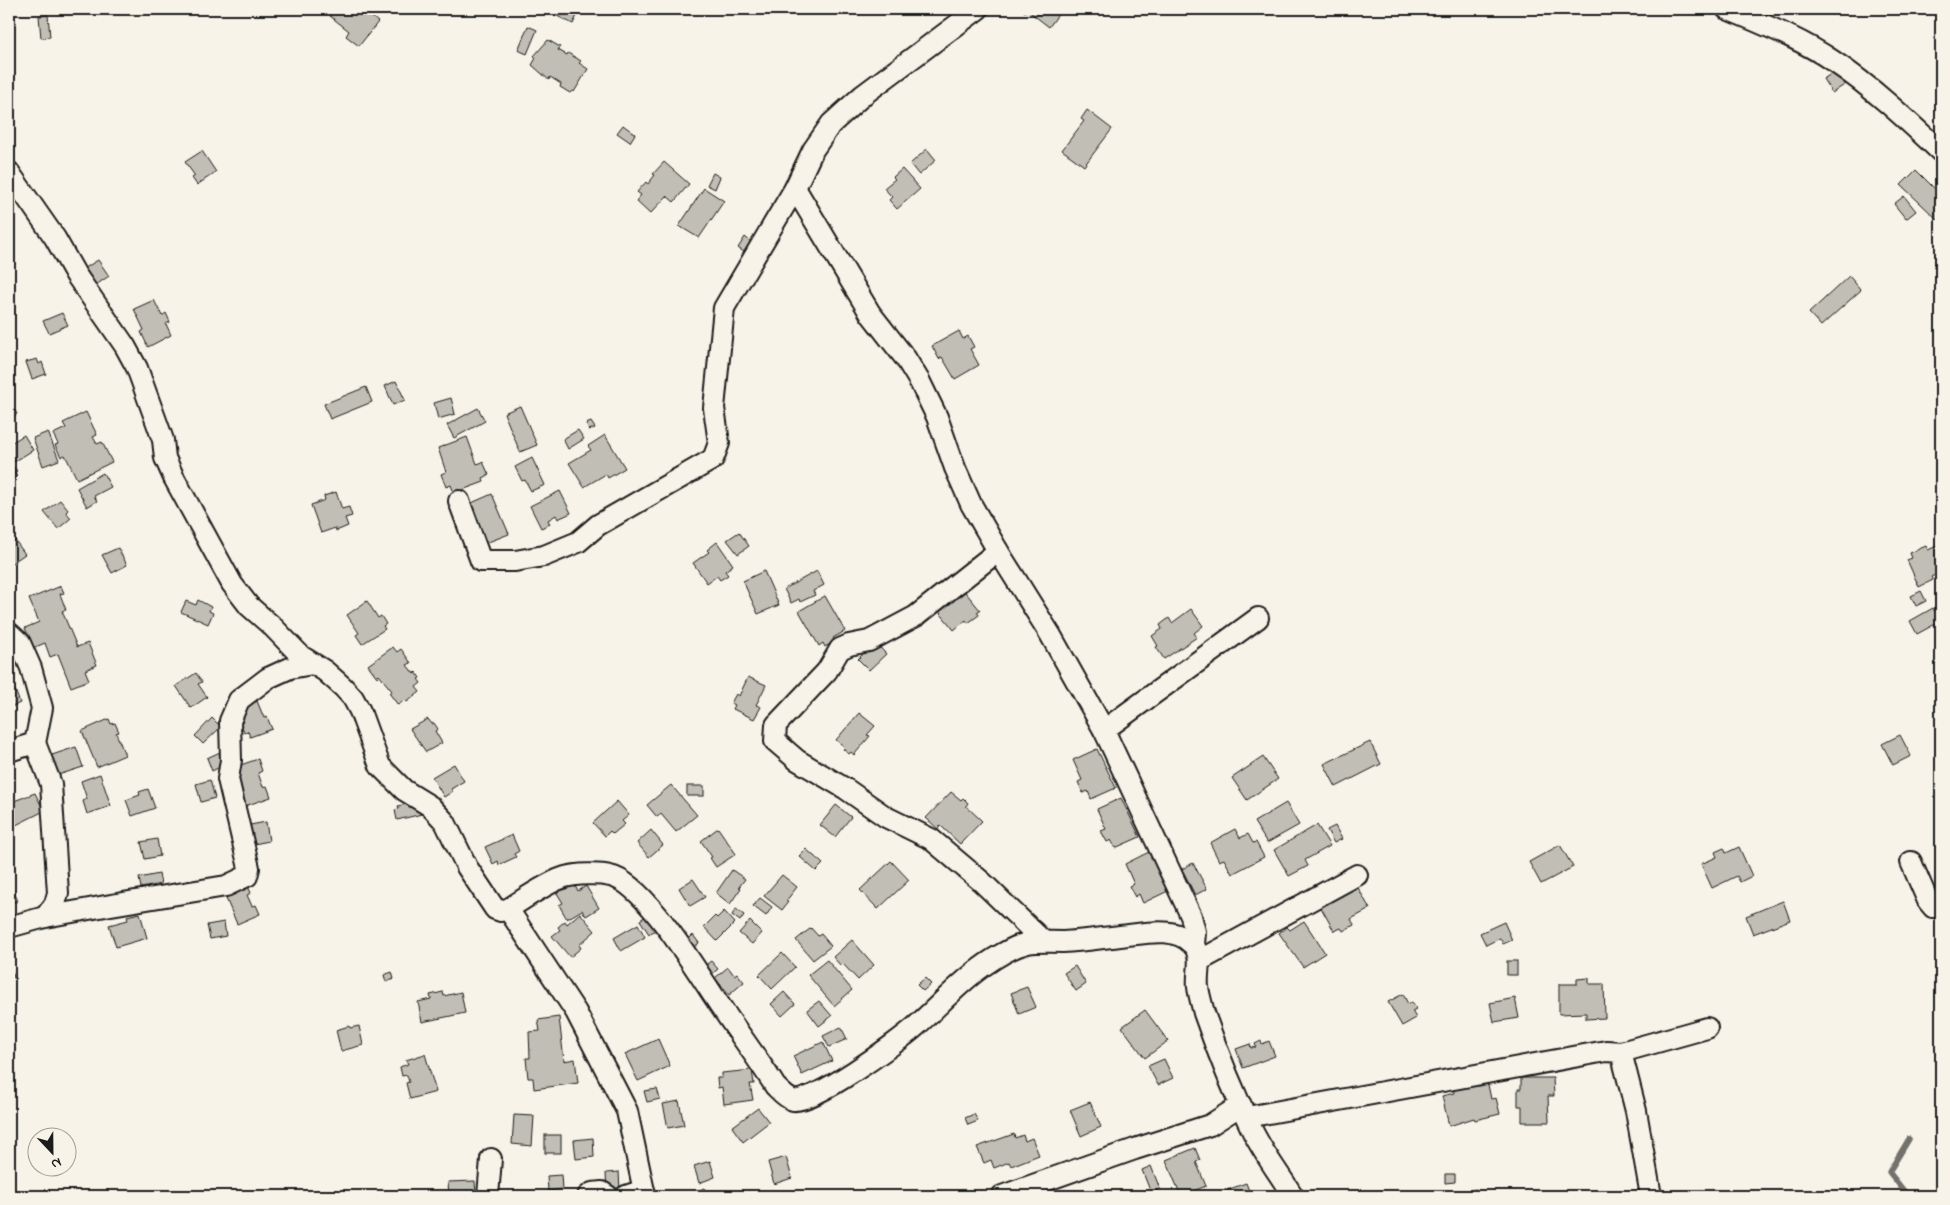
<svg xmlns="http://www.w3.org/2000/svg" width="1950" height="1205" viewBox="0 0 1950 1205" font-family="'Indie Flower',sans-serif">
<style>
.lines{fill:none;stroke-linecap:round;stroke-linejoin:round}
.stream{stroke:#72716c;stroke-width:5.5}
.building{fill:#c0beb5;stroke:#1c1c1c}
.minor-casing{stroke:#1c1c1c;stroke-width:24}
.minor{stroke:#f7f3e8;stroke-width:20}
</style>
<rect width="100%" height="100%" fill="#f7f3e8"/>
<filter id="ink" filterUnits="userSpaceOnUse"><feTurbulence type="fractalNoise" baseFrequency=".02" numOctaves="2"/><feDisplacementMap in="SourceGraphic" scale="10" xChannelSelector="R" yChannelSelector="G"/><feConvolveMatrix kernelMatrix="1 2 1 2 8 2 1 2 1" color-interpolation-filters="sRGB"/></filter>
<g filter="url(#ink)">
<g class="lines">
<!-- stream -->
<path class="stream" d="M1908,1196L1889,1172L1909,1139"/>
</g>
<!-- building -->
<g class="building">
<path d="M336,9H370L374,12L371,16L378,22L359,46L346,36L349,31L330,16Z"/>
<path d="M543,9H580L573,24Z"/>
<path d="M1021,9H1062L1049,27L1027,10L1025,12Z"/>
<path d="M48,15L50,37L41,38L39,16Z"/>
<path d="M528,26L537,30L527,54L518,50Z"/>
<path d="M548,40L560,47L558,50L567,55L568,53L581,61L579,63L588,69L574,92L572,91L570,93L560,87L561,84L550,77L549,80L532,65L536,58L534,56Z"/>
<path d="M1841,68L1849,82L1832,93L1823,79Z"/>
<path d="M1087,110L1112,129L1084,166L1062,150L1084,121L1081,119Z"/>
<path d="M623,125L635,134L630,142L617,133Z"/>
<path d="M927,149L936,160L919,175L910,164Z"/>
<path d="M202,151L216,172L197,185L192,178L195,176L185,162Z"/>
<path d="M664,162L689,184L674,202L667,196L650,214L636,201L641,195L637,192L646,182L648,184L655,175L653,174Z"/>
<path d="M902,169L920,189L897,209L889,200L892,197L884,188L895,179L893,177Z"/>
<path d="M1916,170L1941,195V217L1938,220L1901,185Z"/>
<path d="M713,173L720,177L715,189L707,185Z"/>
<path d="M704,188L724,201L699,238L679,226Z"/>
<path d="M1904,196L1916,211L1906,219L1894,204Z"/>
<path d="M745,237L751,242L744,252L738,248Z"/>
<path d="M98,260L109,276L96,285L85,268Z"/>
<path d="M1849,276L1861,290L1821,326L1809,313Z"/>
<path d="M154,300L162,316L166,313L170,322L166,324L171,335L148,347L141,332L144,330L134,309Z"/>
<path d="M62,313L68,325L49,333L43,321Z"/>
<path d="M959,331L963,339L968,336L974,347L970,349L979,365L955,379L942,357L939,359L932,346Z"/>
<path d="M37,359L39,364L42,362L46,374L32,379L26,362Z"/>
<path d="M396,381L405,400L393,405L385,386Z"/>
<path d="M366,387L372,402L330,419L324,404Z"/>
<path d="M451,398L455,414L438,419L434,403Z"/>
<path d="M9,401L17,414L9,420Z"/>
<path d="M520,406L537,445L520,452L504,413Z"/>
<path d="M478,408L485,421L454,438L447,425Z"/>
<path d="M86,412L97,435L93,437L97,444L102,442L112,462L77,479L65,455L61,457L55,445L58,444L53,434L66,428L63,423Z"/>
<path d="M591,422L595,428L589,430L586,424Z"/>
<path d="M578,430L584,439L568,449L563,439Z"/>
<path d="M48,432L59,460L43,466L33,438Z"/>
<path d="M24,435L33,450L14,462L9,453V444Z"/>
<path d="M605,435L625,468L608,478L606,474L584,487L569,463L591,450L588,446Z"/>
<path d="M467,437L477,464L483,462L489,475L483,478L484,482L454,493L451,485L446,487L441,474L446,472L438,448Z"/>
<path d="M532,458L545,485L531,491L525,480L522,481L515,467Z"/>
<path d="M9,461L17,471L14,473L17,476L9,483Z"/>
<path d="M103,473L111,487L94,496L97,501L87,507L77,488Z"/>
<path d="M560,491L571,513L558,519L556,515L548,520L550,524L541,528L530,506Z"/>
<path d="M336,492L342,509L349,507L352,516L345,518L348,526L336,531L335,528L321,533L311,505L325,500L324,496Z"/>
<path d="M492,494L509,534L483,544L467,505Z"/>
<path d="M60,500L68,510L66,512L71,518L58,529L44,512Z"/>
<path d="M9,532L25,554L9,565Z"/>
<path d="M739,532L749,546L738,554L727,540Z"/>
<path d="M717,542L733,565L725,571L728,575L720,580L717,576L707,583L693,563L709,552L707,550Z"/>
<path d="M1941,544V572L1931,577L1933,580L1919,587L1907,560L1912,558L1910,553L1926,546L1928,550Z"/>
<path d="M118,548L127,565L112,573L102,555Z"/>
<path d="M764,571L779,605L758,614L743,581Z"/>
<path d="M817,571L824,585L813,591L815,595L800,602L799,599L791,603L784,589Z"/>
<path d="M61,586L64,593L60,594L66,610L62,611L77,647L88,643L97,665L85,670L89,680L71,687L58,654L50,657L45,643L33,648L25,628L39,622L29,599Z"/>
<path d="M962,588L980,610L977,612L979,615L968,623L966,620L954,630L936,608Z"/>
<path d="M1921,591L1926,601L1916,606L1911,596Z"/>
<path d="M825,596L845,631L833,638L835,641L825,647L823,643L819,646L799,611Z"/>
<path d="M198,600L211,607L209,611L213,613L208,624L181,612L186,601L196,605Z"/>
<path d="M367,601L378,618L381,616L386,624L383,626L385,629L362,644L356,635L359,633L347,615Z"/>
<path d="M1933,608L1941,621L1917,634L1910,621Z"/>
<path d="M1191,609L1203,626L1194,633L1197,637L1164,659L1156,647L1158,646L1152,636L1162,629L1160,625L1169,618L1172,623Z"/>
<path d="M875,642L886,654L869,670L858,659Z"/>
<path d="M393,647L397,652L401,649L411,663L407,665L414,674L416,672L420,678L418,679L421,683L416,687L420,692L407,702L405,700L398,705L389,693L392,691L379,675L377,677L368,665Z"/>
<path d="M196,673L202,682L198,684L207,697L191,708L176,686Z"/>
<path d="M748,677L766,685L756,705L761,707L754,719L733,709L735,705L731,703L736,694L739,696Z"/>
<path d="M11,680L20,703L9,708V681Z"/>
<path d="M257,701L264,718L267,717L272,729L250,737L248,731L244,733L241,723L244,722L239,709Z"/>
<path d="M859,713L875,726L867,735L870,736L854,755L851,752L849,754L843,749L845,747L836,740Z"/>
<path d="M212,718L221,727L203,744L195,736Z"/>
<path d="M109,719L111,724L115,723L119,732L116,733L125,755L97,767L82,731Z"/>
<path d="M428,719L432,724L434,723L438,729L435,731L442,743L426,752L410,729Z"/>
<path d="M1900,735L1911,756L1893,765L1882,744Z"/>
<path d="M1370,742L1381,764L1336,787L1324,764Z"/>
<path d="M76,747L83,767L55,776L49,756Z"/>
<path d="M1097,749L1116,788L1091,799L1088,791L1083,793L1078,782L1082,780L1073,760Z"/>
<path d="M220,752L226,764L212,771L207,758Z"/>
<path d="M1263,757L1278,779L1247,800L1232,778Z"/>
<path d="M258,759L262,771L258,773L263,787L267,786L271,797L245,806L232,768Z"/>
<path d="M454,764L464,781L451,789L453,791L444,797L432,777Z"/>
<path d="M100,774L111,806L87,814L83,801L87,799L81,781Z"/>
<path d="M210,780L215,798L201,802L196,784Z"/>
<path d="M671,785L697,815L676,832L661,814L657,817L647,805Z"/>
<rect x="687" y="786" width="17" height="10"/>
<path d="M148,789L155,808L132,816L126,800L140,795L139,792Z"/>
<path d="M951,792L961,800L963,798L968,803L966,806L982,821L960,844L940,825L938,829L926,818Z"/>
<path d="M35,793L44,811L10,828L9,803Z"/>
<path d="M1121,798L1140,837L1115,848L1111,840L1107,842L1101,831L1106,829L1097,809Z"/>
<path d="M617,801L629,815L622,821L625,824L613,834L610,831L605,836L593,823Z"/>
<path d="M415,802L420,805L422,814L397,820L395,810L399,809L398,806Z"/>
<path d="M1286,803L1299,825L1267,843L1254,822Z"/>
<path d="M836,805L851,817L835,837L820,825Z"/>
<path d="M266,822L269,841L249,845L245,826Z"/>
<path d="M1317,825L1330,846L1305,860L1308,866L1289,876L1274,850Z"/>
<path d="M1335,826L1342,839L1334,843L1327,830Z"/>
<path d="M718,828L736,854L716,867L710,858L712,857L701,841Z"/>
<path d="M1235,829L1240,838L1248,834L1253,843L1256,842L1264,857L1232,874L1224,859L1219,861L1210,843Z"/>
<path d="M651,830L663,845L649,857L637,843Z"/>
<path d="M512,835L519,851L514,854L516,857L499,865L498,861L493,864L485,847Z"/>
<path d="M157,839L160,856L145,859L141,842Z"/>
<path d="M1560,845L1573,867L1541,884L1529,862Z"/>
<path d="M1739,847L1752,876L1740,882L1737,876L1712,888L1701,864L1717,857L1715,852L1724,848L1726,853Z"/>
<path d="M806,849L823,864L816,871L799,856Z"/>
<path d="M1149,852L1168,891L1143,903L1139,894L1135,897L1129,886L1134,884L1125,864Z"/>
<path d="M891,861L909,880L878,909L860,890Z"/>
<path d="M1193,863L1207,889L1195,895L1182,869Z"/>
<path d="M732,870L745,879L739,887L741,888L730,904L716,893Z"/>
<path d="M159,874L161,884L141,888L139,878Z"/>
<path d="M782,875L797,887L786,901L788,902L782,910L764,896Z"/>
<path d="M693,879L705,897L690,906L679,888Z"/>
<path d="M9,881L18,901L9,904Z"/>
<path d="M573,883L578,891L586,886L599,908L586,916L582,910L567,919L559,905L563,903L557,893Z"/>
<path d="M247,884L251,893L247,895L252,906L256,905L260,914L237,924L224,894Z"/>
<path d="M1356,884L1370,909L1351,919L1354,925L1343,931L1341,928L1334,931L1319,904Z"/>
<path d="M760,898L772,907L766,916L753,906Z"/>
<path d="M1783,901L1790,920L1753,934L1746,916Z"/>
<path d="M736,909L744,915L740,921L732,915Z"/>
<path d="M724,911L735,923L717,941L704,927L715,916L717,918Z"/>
<path d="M140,913L147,938L116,947L109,925L128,920L127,916Z"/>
<path d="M580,913L595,931L579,945L581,948L570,957L552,936L560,930L558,927L565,921L567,924Z"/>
<path d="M649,914L659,928L649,934L640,920Z"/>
<path d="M750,921L762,933L752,944L739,933Z"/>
<path d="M1304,921L1325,953L1303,967L1279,933L1287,927L1290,930Z"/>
<path d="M224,922L226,936L210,939L207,925Z"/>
<path d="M1504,922L1512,940L1503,944L1500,938L1486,945L1480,933Z"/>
<path d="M638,924L645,937L621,951L614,938Z"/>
<path d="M811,928L818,936L821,934L831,946L813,960L796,940Z"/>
<path d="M693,935L699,943L693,948L687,941Z"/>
<path d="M852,940L874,965L858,980L843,964L841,966L833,957Z"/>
<path d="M782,953L795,967L772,989L759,975Z"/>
<path d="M827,960L852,990L834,1006L808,975Z"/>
<path d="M711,961L718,969L711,975L703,967Z"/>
<rect x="1507" y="961" width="10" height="14"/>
<path d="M9,963L14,977L9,980Z"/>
<path d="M1075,966L1086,984L1076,991L1064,973Z"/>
<path d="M728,967L734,975L737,973L744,982L729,995L715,978Z"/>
<path d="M392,972L394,979L386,982L384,975Z"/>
<path d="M925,978L931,984L923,991L917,985Z"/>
<path d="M1589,978V984H1604L1605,1018L1586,1019V1013L1559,1014V984H1577V979Z"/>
<path d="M1027,987L1036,1007L1019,1014L1011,993Z"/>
<path d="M443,992L444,996L461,992L465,1013L422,1022L418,1002L431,999L430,995Z"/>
<path d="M784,992L795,1004L782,1016L771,1004Z"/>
<path d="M1403,994L1408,1004L1412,1002L1416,1009L1412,1011L1416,1018L1402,1026L1388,1002Z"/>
<path d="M1515,998L1519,1018L1494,1022L1490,1003Z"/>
<path d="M819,1001L832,1016L819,1026L807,1010Z"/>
<path d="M1145,1010L1168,1041L1145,1058L1122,1027Z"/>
<path d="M559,1017L564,1061L575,1059L578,1083L534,1089L533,1078H528L526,1058H530L529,1032L540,1031L538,1020Z"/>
<path d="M349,1026L350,1028L359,1026L363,1045L341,1051L336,1030Z"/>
<path d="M841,1027L847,1039L829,1047L823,1036Z"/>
<path d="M658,1039L670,1066L638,1081L625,1054Z"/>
<path d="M1261,1041L1262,1044L1269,1041L1275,1056L1243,1068L1236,1049L1250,1044L1251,1048L1256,1047L1255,1044Z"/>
<path d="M823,1042L832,1061L802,1075L793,1056Z"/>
<path d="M425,1054L436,1092L410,1099L406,1083L409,1082L407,1075L402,1076L400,1067L408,1064L406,1060Z"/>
<path d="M1164,1059L1173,1078L1158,1085L1148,1066Z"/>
<path d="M752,1070L754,1084H750L753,1100L724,1104L722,1087L718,1088L717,1078H722V1073Z"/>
<path d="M1486,1075L1491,1099L1496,1098L1500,1114L1475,1120L1474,1118L1449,1126L1442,1096L1454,1093L1453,1088Z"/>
<path d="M1521,1078H1553L1554,1096H1548L1549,1122H1522V1106H1518V1089H1521Z"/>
<path d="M657,1089L660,1099L647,1102L644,1091Z"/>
<path d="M679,1101L684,1125L668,1128L663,1104Z"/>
<path d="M1090,1102L1101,1127L1081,1136L1070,1110Z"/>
<path d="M758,1108L769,1122L743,1142L732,1127Z"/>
<path d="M974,1114L978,1121L968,1125L965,1118Z"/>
<path d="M514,1115L534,1116L532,1146L512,1144Z"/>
<path d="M1014,1134L1015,1138L1023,1135L1025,1141L1032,1138L1039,1155L1011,1166L1009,1162L994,1168L991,1160L984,1163L977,1147Z"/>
<rect x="545" y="1135" width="16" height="18"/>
<path d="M593,1138L594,1157L576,1159L574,1140Z"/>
<path d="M1195,1148L1200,1160L1196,1162L1206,1186L1181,1196L1166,1160Z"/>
<path d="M786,1157L792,1178L774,1184L768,1162Z"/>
<path d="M710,1161L715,1177L699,1183L694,1166Z"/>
<path d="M1151,1166L1160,1189L1151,1193L1142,1170Z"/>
<path d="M619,1172L620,1190L607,1191L606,1173Z"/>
<path d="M1445,1174H1455V1182L1445,1183Z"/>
<path d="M561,1175L562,1189L548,1191L547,1176Z"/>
<path d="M475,1181L476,1196H449L448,1182Z"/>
<path d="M1246,1183L1251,1196H1220L1219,1193Z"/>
<path d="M704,1188L709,1196H686Z"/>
<path d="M1476,1189L1478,1196H1448Z"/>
<path d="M1683,1191L1684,1194L1702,1191L1703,1196H1669L1668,1193Z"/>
</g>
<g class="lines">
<!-- minor casing -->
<g class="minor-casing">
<g id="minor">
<path d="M1727,9C1762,24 1801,39 1833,61C1872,87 1907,120 1941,152"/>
<path d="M9,172L55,238L76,275L125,346L137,368L163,440L165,458L174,478L232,584L249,606L273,627L301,656L325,671L343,687L353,698L360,711L380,766L404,790L430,806L445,822L467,867L495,909L501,911L508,909C524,899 548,882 565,877C576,874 599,873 610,876C644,882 697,972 717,1001C736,1030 757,1057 775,1086C780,1091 786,1098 793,1100C812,1105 898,1042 915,1027C943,1002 968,973 1002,954C1028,939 1035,942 1063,942C1082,941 1101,938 1120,936C1143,934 1174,925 1192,944C1204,955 1196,973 1198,987C1199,995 1202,1005 1204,1013C1218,1054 1234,1093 1253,1132C1264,1154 1280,1175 1293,1196"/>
<path d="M795,188L870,313L906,359L920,382L937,417L955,468L971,504L998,551L1050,634L1104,730L1191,916L1195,932L1194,945"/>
<path d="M459,501L481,561H515L544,556L578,542L598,525L713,459L719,443L714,408L724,308L795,188L813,150L831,124L863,95L978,9"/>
<path d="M998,551L916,616L869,641L849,645L840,649L827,671L776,725L775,741L797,760L846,789L886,817L931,839L982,882L1042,940"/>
<path d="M9,633L20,643L31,668L42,708L35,743L9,751"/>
<path d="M1104,730L1258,618"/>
<path d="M35,743L51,784L58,893L55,904L45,917"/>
<path d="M1911,862L1928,901L1933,907L1941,906"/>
<path d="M508,909L576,1012L627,1111L645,1196"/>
<path d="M9,927L45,917L111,905L226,886L247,876L249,868L228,779L231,760L230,721L239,700L268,678L290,668L313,664"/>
<path d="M1199,961L1357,875"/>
<path d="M1621,1052L1707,1028"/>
<path d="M1247,1117L1606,1051L1621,1052L1636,1111L1651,1196"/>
<path d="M488,1196L491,1159"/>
<path d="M588,1196L592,1193L602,1192L608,1196"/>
<path d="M626,1196L644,1190"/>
<path d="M1002,1196L1135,1149L1210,1125L1241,1105"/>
</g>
</g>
<!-- minor -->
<use href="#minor" class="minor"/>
</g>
</g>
<!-- margin -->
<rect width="1950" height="1205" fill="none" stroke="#f7f3e8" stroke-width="30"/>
<rect x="15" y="15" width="1920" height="1175" fill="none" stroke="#1c1c1c" stroke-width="2" filter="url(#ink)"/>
<!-- north arrow -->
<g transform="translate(52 1152) rotate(158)"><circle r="24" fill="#f7f3e8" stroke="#9f9d96"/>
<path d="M0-4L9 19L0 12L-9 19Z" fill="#1c1c1c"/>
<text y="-8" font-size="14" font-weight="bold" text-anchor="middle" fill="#1c1c1c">N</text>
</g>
</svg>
